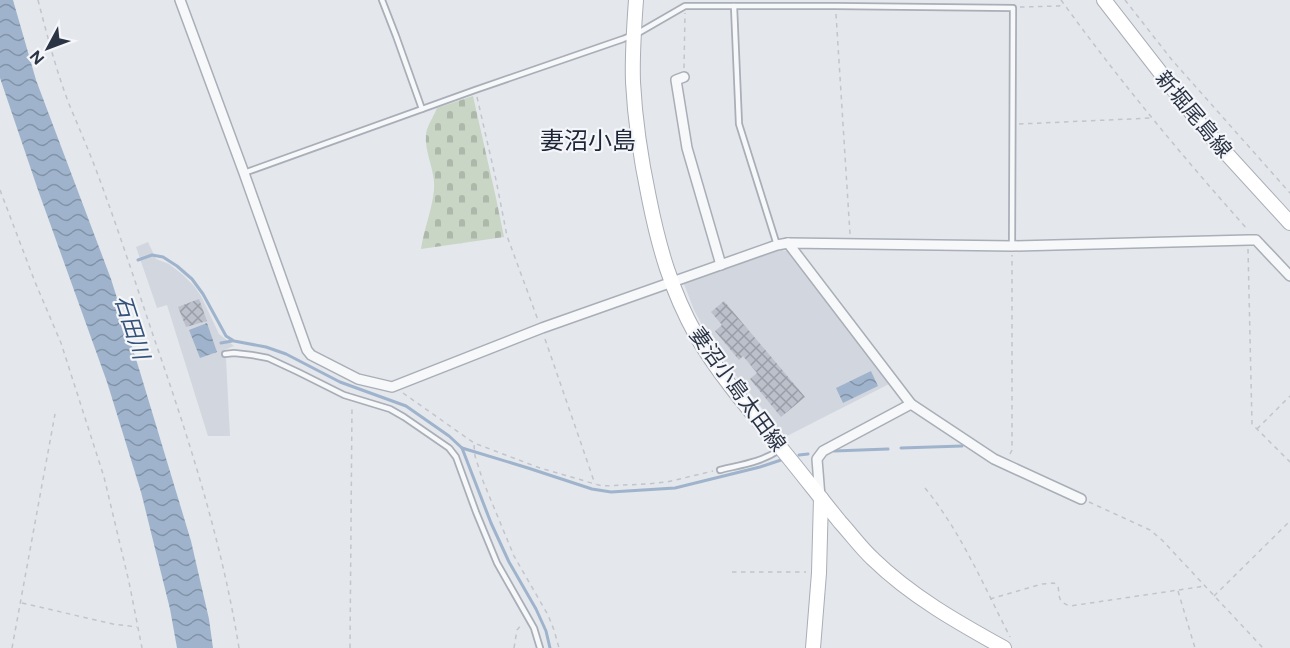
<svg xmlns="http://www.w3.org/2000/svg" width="1290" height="648" viewBox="0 0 1290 648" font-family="Figtree,'Noto Sans JP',sans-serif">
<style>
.built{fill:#d2d6de}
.cemetery{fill:url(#cemetery-stones)}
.water{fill:url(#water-waves)}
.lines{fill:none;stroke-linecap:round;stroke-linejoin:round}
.stream{stroke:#9fb4cc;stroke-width:3}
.building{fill:url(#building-cross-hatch)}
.lane-casing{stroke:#a9aeb7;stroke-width:8}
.street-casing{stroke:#a9aeb7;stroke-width:12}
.secondary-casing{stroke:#a9aeb7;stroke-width:16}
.path{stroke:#c2c5cb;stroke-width:1.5;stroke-dasharray:4.5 4.5;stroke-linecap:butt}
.lane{stroke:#f7f8fa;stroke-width:4.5}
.street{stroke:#f7f8fa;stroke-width:9}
.secondary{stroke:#fff;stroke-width:14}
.labels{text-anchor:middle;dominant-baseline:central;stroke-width:4.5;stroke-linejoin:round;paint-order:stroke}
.street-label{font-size:21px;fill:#2b3445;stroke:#f4f6f9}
.water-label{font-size:22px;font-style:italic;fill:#34527a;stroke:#f4f6f9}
.quarter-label{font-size:24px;fill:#1d2536;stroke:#f4f6f9}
</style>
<defs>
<pattern id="cemetery-stones" width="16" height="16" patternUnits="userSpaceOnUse" patternTransform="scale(1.5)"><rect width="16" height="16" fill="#c9d6c5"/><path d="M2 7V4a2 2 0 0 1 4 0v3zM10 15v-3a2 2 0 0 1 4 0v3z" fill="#adb8ab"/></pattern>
<pattern id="water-waves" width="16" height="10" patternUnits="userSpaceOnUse" patternTransform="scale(1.5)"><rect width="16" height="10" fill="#9fb4cc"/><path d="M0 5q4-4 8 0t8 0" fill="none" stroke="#8293a7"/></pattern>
<pattern id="building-cross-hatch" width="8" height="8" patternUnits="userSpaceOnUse" patternTransform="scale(1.5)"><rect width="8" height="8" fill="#bbc0ca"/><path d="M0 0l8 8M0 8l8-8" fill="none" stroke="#989da6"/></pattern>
</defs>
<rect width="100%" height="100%" fill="#e4e7ec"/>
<!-- built -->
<g class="built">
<path d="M148,242L156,259L169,264L183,275L194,286L201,296L219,334L234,346L224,350L226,359L230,436H208L167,305L157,308L136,247Z"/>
<path d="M777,249L787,251L889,384L785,437L721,357L710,340L694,310L684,284Z"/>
</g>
<!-- cemetery -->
<path class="cemetery" d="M473,96L496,198L504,237L421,249C424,229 432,210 434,190C436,171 424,153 426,134C427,126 434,116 437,108Z"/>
<!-- water -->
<g class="water">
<path d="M0,0H13L36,80L111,279L140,372L191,541L209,619L213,648H177L170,609L141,492L107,382L38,190L0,78Z"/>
<path d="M207,323L217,352L200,358L189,330Z"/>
<path d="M871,371L878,386L843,403L836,388Z"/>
</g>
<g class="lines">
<!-- stream -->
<g class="stream">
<path d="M138,260L152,255L163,257L177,266L192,279L203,294L226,336L234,341L266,347L286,354L340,382L406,406L449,436L462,448L491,523L509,562L536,609L546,631L550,648"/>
<path d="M221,343L232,341"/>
<path d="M462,448L528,468L592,489L611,492L675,488L760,467L781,460"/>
<path d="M901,448L962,446"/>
<path d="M834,451L888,449"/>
<path d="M799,455L808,454"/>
</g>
</g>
<!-- building -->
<g class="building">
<path d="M199,299L207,321L186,327L178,307Z"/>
<path d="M724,301L805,397L781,417L750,379L757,373L743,356L739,360L715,331L722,325L711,312Z"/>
</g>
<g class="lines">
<!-- lane casing -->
<g class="lane-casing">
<g id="lane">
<path d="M382,0L396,36L422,109"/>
<path d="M734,6L739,124L777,245"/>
<path d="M244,173L475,90L623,39L640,32L685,6H836L1013,8L1012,246"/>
<path d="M225,354L234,353L252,355L268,358L298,372L344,395L390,409L404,417L449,448L456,457L476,512L497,563L534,628L540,648"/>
<path d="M720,470C740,465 762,462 779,450"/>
</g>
</g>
<!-- street casing -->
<g class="street-casing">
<g id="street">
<path d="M180,0L244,173L307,350L311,355L358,379L392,387L542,328L777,245L788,243L1012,246L1249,240H1256L1290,276"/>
<path d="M684,77L676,80L687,148L721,265"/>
<path d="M788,243L911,404L994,459L1081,499"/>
<path d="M820,497L817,459L823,451L911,404"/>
</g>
</g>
<!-- secondary casing -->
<g class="secondary-casing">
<g id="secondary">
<path d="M636,0C634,27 632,54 633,82C635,121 641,160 649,198C659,248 671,290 696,335C720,377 758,420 789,458C806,479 823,501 840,522C851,534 861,548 873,559C911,596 957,622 1004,648"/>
<path d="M1104,0L1205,130L1290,223"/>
<path d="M813,648L819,573L821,498"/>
</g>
</g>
<!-- path -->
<g class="path">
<path d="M38,0C47,35 56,70 69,104C79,128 89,151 98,175C118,229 136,284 154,338C189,439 222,542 239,648"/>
<path d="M1061,0C1119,80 1182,156 1248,230"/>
<path d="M1125,0L1172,60L1290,193"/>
<path d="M1020,7L1059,6L1063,4"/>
<path d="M836,14L850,234"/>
<path d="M684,68L685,13"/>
<path d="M477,97L496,180L507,236L538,320"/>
<path d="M1019,124L1152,118"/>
<path d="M0,190L35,282L61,343L104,477L129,582L142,648"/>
<path d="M1248,249L1252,424L1290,462"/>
<path d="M545,339L595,484"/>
<path d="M403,393L474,443L540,468L595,484L602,486L647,484L667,482L713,471"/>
<path d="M1257,429L1290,396"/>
<path d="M474,445L475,456L483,481L514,556L548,615L554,630L559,648"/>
<path d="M1010,454L1012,450V255"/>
<path d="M925,488C961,532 984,586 1010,637"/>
<path d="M1089,502L1150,530L1162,540L1263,648"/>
<path d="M732,572H806"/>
<path d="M1178,591L1195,648"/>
<path d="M1214,596L1290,521"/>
<path d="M990,599L1042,584L1054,583L1058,586C1060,598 1057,601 1070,606L1199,587L1203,586"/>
<path d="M22,603L113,624L137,627"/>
<path d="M12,648L55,414"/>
<path d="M350,648L352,406"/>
<path d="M514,648L517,630L522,624"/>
</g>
<!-- lane -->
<use href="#lane" class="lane"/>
<!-- street -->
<use href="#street" class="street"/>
<!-- secondary -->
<use href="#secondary" class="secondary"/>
</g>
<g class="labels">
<!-- street labels -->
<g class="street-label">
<text transform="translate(1194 114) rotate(50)">新堀尾島線</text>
<text transform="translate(738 389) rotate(54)">妻沼小島太田線</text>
</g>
<!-- water labels -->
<g class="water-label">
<text transform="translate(132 327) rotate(72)">石田川</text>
</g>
<!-- quarter labels -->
<g class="quarter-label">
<text x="588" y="140">妻沼小島</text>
</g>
</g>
<!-- north arrow -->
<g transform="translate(48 48) rotate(229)" stroke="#f4f6f9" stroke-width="4.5" paint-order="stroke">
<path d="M0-4.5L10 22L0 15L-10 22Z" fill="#2b3445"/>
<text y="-9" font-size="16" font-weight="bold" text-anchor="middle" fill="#2b3445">N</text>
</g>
</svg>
